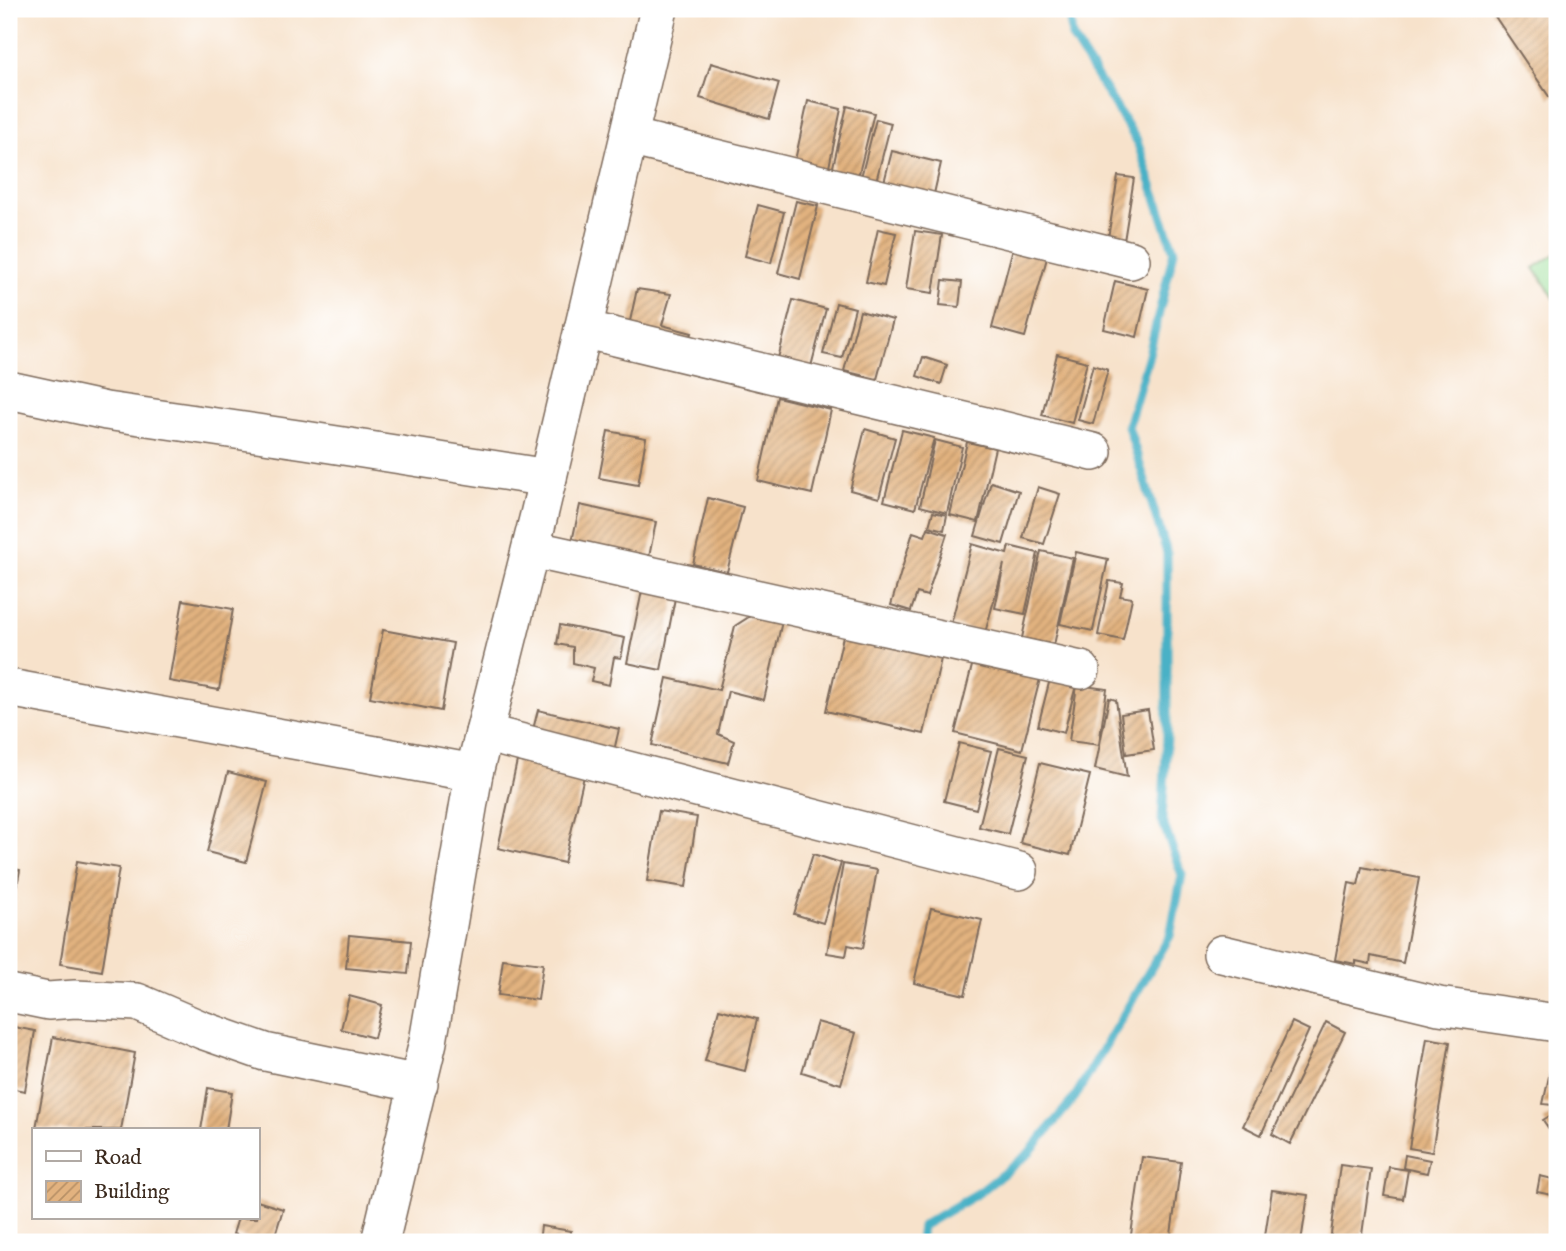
<svg xmlns="http://www.w3.org/2000/svg" width="1566" height="1251" viewBox="0 0 1566 1251" font-family="'IM FELL English',serif">
<style>
.garden{fill:#99dd95;stroke:#6a845a;stroke-width:2}
.lines{fill:none;stroke-linecap:round;stroke-linejoin:round}
.stream{stroke:#48b1c6;stroke-width:9}
.building{fill:url(#building-hatch)}
.minor-casing{stroke:#7d6a5b;stroke-width:40}
.minor{stroke:#fff;stroke-width:37}
</style>
<defs>
<pattern id="building-hatch" width="6" height="6" patternUnits="userSpaceOnUse" patternTransform="scale(1.75)"><rect width="6" height="6" fill="#e2b27f"/><path d="M-1 1l2-2M0 6l6-6M5 7l2-2" fill="none" stroke="#b89167"/></pattern>
</defs>
<rect width="100%" height="100%" fill="#fff"/>
<filter id="ink" filterUnits="userSpaceOnUse"><feTurbulence type="fractalNoise" baseFrequency=".0143" numOctaves="2"/><feDisplacementMap in="SourceGraphic" scale="14" xChannelSelector="R" yChannelSelector="G"/><feConvolveMatrix kernelMatrix="1 2 1 2 8 2 1 2 1" color-interpolation-filters="sRGB"/></filter>
<filter id="wash" filterUnits="userSpaceOnUse"><feTurbulence type="fractalNoise" baseFrequency=".00686" numOctaves="4" result="noise"/><feDisplacementMap in="SourceGraphic" scale="28" xChannelSelector="R" yChannelSelector="G"/><feGaussianBlur stdDeviation="1.57" result="paint"/><feColorMatrix in="noise" values="0 0 0 0 0 0 0 0 0 0 0 0 0 0 0 0 0 1.4 0 .05"/><feComposite in="paint" operator="in"/></filter>
<g filter="url(#wash)">
<rect width="100%" height="100%" fill="#f7e2cb"/>
<!-- garden -->
<path class="garden" d="M1557,253V302L1534,268Z"/>
<g class="lines">
<!-- stream -->
<path class="stream" d="M920,1242L922,1226L980,1192L1028,1154L1075,1097L1170,936L1182,875L1162,820L1167,737V553L1128,426L1148,358L1174,251L1137,141L1072,37L1069,9"/>
</g>
<g id="blocks">
<!-- building -->
<g class="building">
<path d="M1490,9H1557V93L1550,98Z"/>
<path d="M711,63L779,83L769,119L700,98Z"/>
<path d="M808,101L841,109L828,172L794,165Z"/>
<path d="M847,106L874,113L858,177L832,171Z"/>
<path d="M876,119L891,123L875,185L860,181Z"/>
<path d="M892,151L941,163L931,207L881,194Z"/>
<path d="M1118,176L1134,178L1124,241L1108,238Z"/>
<path d="M796,201L818,206L800,279L778,273Z"/>
<path d="M758,205L784,212L771,263L745,256Z"/>
<path d="M878,229L896,233L884,286L866,282Z"/>
<path d="M915,231L942,235L933,293L906,289Z"/>
<path d="M1013,248L1047,258L1025,337L992,328Z"/>
<path d="M943,280L962,282L959,307L940,305Z"/>
<path d="M1115,281L1148,289L1137,337L1104,329Z"/>
<path d="M637,289L671,294L662,325L692,333L685,361L625,344Z"/>
<path d="M793,300L826,309L808,378L775,370Z"/>
<path d="M836,303L855,308L842,358L823,354Z"/>
<path d="M860,311L893,320L877,379L844,371Z"/>
<path d="M1057,354L1087,362L1072,423L1042,415Z"/>
<path d="M923,357L947,365L941,384L917,376Z"/>
<path d="M1093,365L1108,370L1093,424L1078,420Z"/>
<path d="M777,397L831,410L812,494L758,481Z"/>
<path d="M865,429L895,438L879,498L850,490Z"/>
<path d="M902,430L934,438L915,509L884,501Z"/>
<path d="M608,431L646,438L638,485L599,478Z"/>
<path d="M935,440L962,447L947,513L920,506Z"/>
<path d="M967,442L995,448L978,522L950,515Z"/>
<path d="M991,482L1019,491L1003,544L975,536Z"/>
<path d="M1038,487L1060,494L1044,544L1023,538Z"/>
<path d="M708,498L743,507L727,572L693,564Z"/>
<path d="M580,505L656,522L648,562L571,546Z"/>
<path d="M933,512L947,515L944,530L929,526Z"/>
<path d="M928,528L947,534L927,596L917,593L911,611L891,605L913,532L925,536Z"/>
<path d="M972,544L1007,554L1009,546L1038,553L1025,614L995,608L1004,564L985,633L951,624Z"/>
<path d="M1041,551L1073,558L1054,645L1022,638Z"/>
<path d="M1076,552L1108,559L1093,631L1060,624Z"/>
<path d="M1109,581L1123,583L1120,596L1132,598L1123,640L1098,635Z"/>
<path d="M643,586L676,593L661,670L627,663Z"/>
<path d="M183,600L233,609L219,690L169,681Z"/>
<path d="M766,606L783,617L764,700L728,691L718,734L734,741L728,763L652,745L667,678L719,690L735,626Z"/>
<path d="M847,619L945,641L924,734L826,711Z"/>
<path d="M560,625L625,638L621,658L614,657L609,685L591,681L594,668L573,663V647L557,644Z"/>
<path d="M383,630L453,643L441,711L370,697Z"/>
<path d="M977,646L1044,663L1022,750L955,733Z"/>
<path d="M1050,679L1076,685L1064,733L1038,726Z"/>
<path d="M1077,685L1107,689L1099,745L1069,741Z"/>
<path d="M1109,698L1116,700L1127,777L1095,769Z"/>
<path d="M538,710L619,729L611,764L529,745Z"/>
<path d="M1148,710L1154,750L1126,754L1121,714Z"/>
<path d="M959,743L991,751L976,809L944,801Z"/>
<path d="M999,748L1028,755L1008,834L979,827Z"/>
<path d="M517,761L584,776L564,863L498,848Z"/>
<path d="M1040,763L1090,775L1070,855L1020,843Z"/>
<path d="M228,772L267,782L246,862L207,852Z"/>
<path d="M659,811L697,817L686,887L647,881Z"/>
<path d="M813,854L841,863L823,923L794,914Z"/>
<path d="M77,861L119,868L102,971L60,964Z"/>
<path d="M843,864L877,870L863,948L848,945L846,956L827,953Z"/>
<path d="M1362,867L1419,878L1403,963L1371,956L1370,964L1356,961V964L1335,960L1349,883L1358,885Z"/>
<path d="M9,868L20,870L10,924H9Z"/>
<path d="M931,908L982,920L965,995L914,983Z"/>
<path d="M349,935L411,941L408,974L346,968Z"/>
<path d="M503,959L543,964L538,1000L498,995Z"/>
<path d="M349,996L382,1005L374,1038L341,1029Z"/>
<path d="M719,1009L757,1019L745,1071L705,1061Z"/>
<path d="M817,1022L856,1033L841,1084L802,1072Z"/>
<path d="M1292,1022L1309,1030L1261,1135L1243,1126Z"/>
<path d="M1326,1022L1345,1032L1290,1144L1272,1134Z"/>
<path d="M9,1026L35,1031L25,1091L9,1088Z"/>
<path d="M53,1037L135,1053L121,1130H49L36,1128Z"/>
<path d="M1427,1038L1450,1042L1432,1152L1409,1148Z"/>
<path d="M1550,1072H1557V1137L1555,1138L1543,1120L1551,1115L1552,1105L1543,1104Z"/>
<path d="M208,1088L232,1092L226,1130H201Z"/>
<path d="M1405,1155L1430,1160L1427,1173L1403,1168Z"/>
<path d="M1142,1157L1181,1162L1170,1242H1130Z"/>
<path d="M1340,1165L1371,1169L1361,1242H1330Z"/>
<path d="M1389,1167L1408,1170L1403,1199L1384,1196Z"/>
<path d="M1540,1176L1557,1180V1196L1537,1192Z"/>
<path d="M1272,1190L1308,1195L1301,1242H1264Z"/>
<path d="M257,1201L283,1209L273,1242H258L233,1234L238,1218H257Z"/>
<path d="M541,1226L571,1231L570,1242H539Z"/>
</g>
</g>
</g>
<g filter="url(#ink)">
<use href="#blocks" fill-opacity="0" stroke="#7d6a5b" stroke-width="2"/>
<g class="lines">
<!-- minor casing -->
<g class="minor-casing">
<g id="minor">
<path d="M629,137L1131,260"/>
<path d="M583,329L1093,452"/>
<path d="M9,390L106,411L305,440L548,478"/>
<path d="M531,549L1081,670"/>
<path d="M9,688L474,773"/>
<path d="M484,733L1019,871"/>
<path d="M1222,954L1439,1006L1557,1023"/>
<path d="M9,993L48,1001L75,999L137,1002L202,1030L265,1052L419,1084"/>
<path d="M380,1242L428,1042L474,773L539,515L659,9"/>
</g>
</g>
<!-- minor -->
<use href="#minor" class="minor"/>
</g>
</g>
<!-- margin -->
<rect width="1566" height="1251" fill="none" stroke="#fff" stroke-width="35"/>
<!-- legend -->
<rect x="32" y="1128" width="228" height="91" fill="#ffffff" stroke="#b1aaa5" stroke-width="2"/>
<rect x="46" y="1151" width="35" height="10" fill="#ffffff" stroke="#b1aaa5" stroke-width="2"/>
<text x="94" y="1164" font-size="21" fill="#3b2a1e">Road</text>
<rect x="46" y="1181" width="35" height="21" fill="url(#building-hatch)" stroke="#b1aaa5" stroke-width="2"/>
<text x="94" y="1198" font-size="21" fill="#3b2a1e">Building</text>
</svg>
